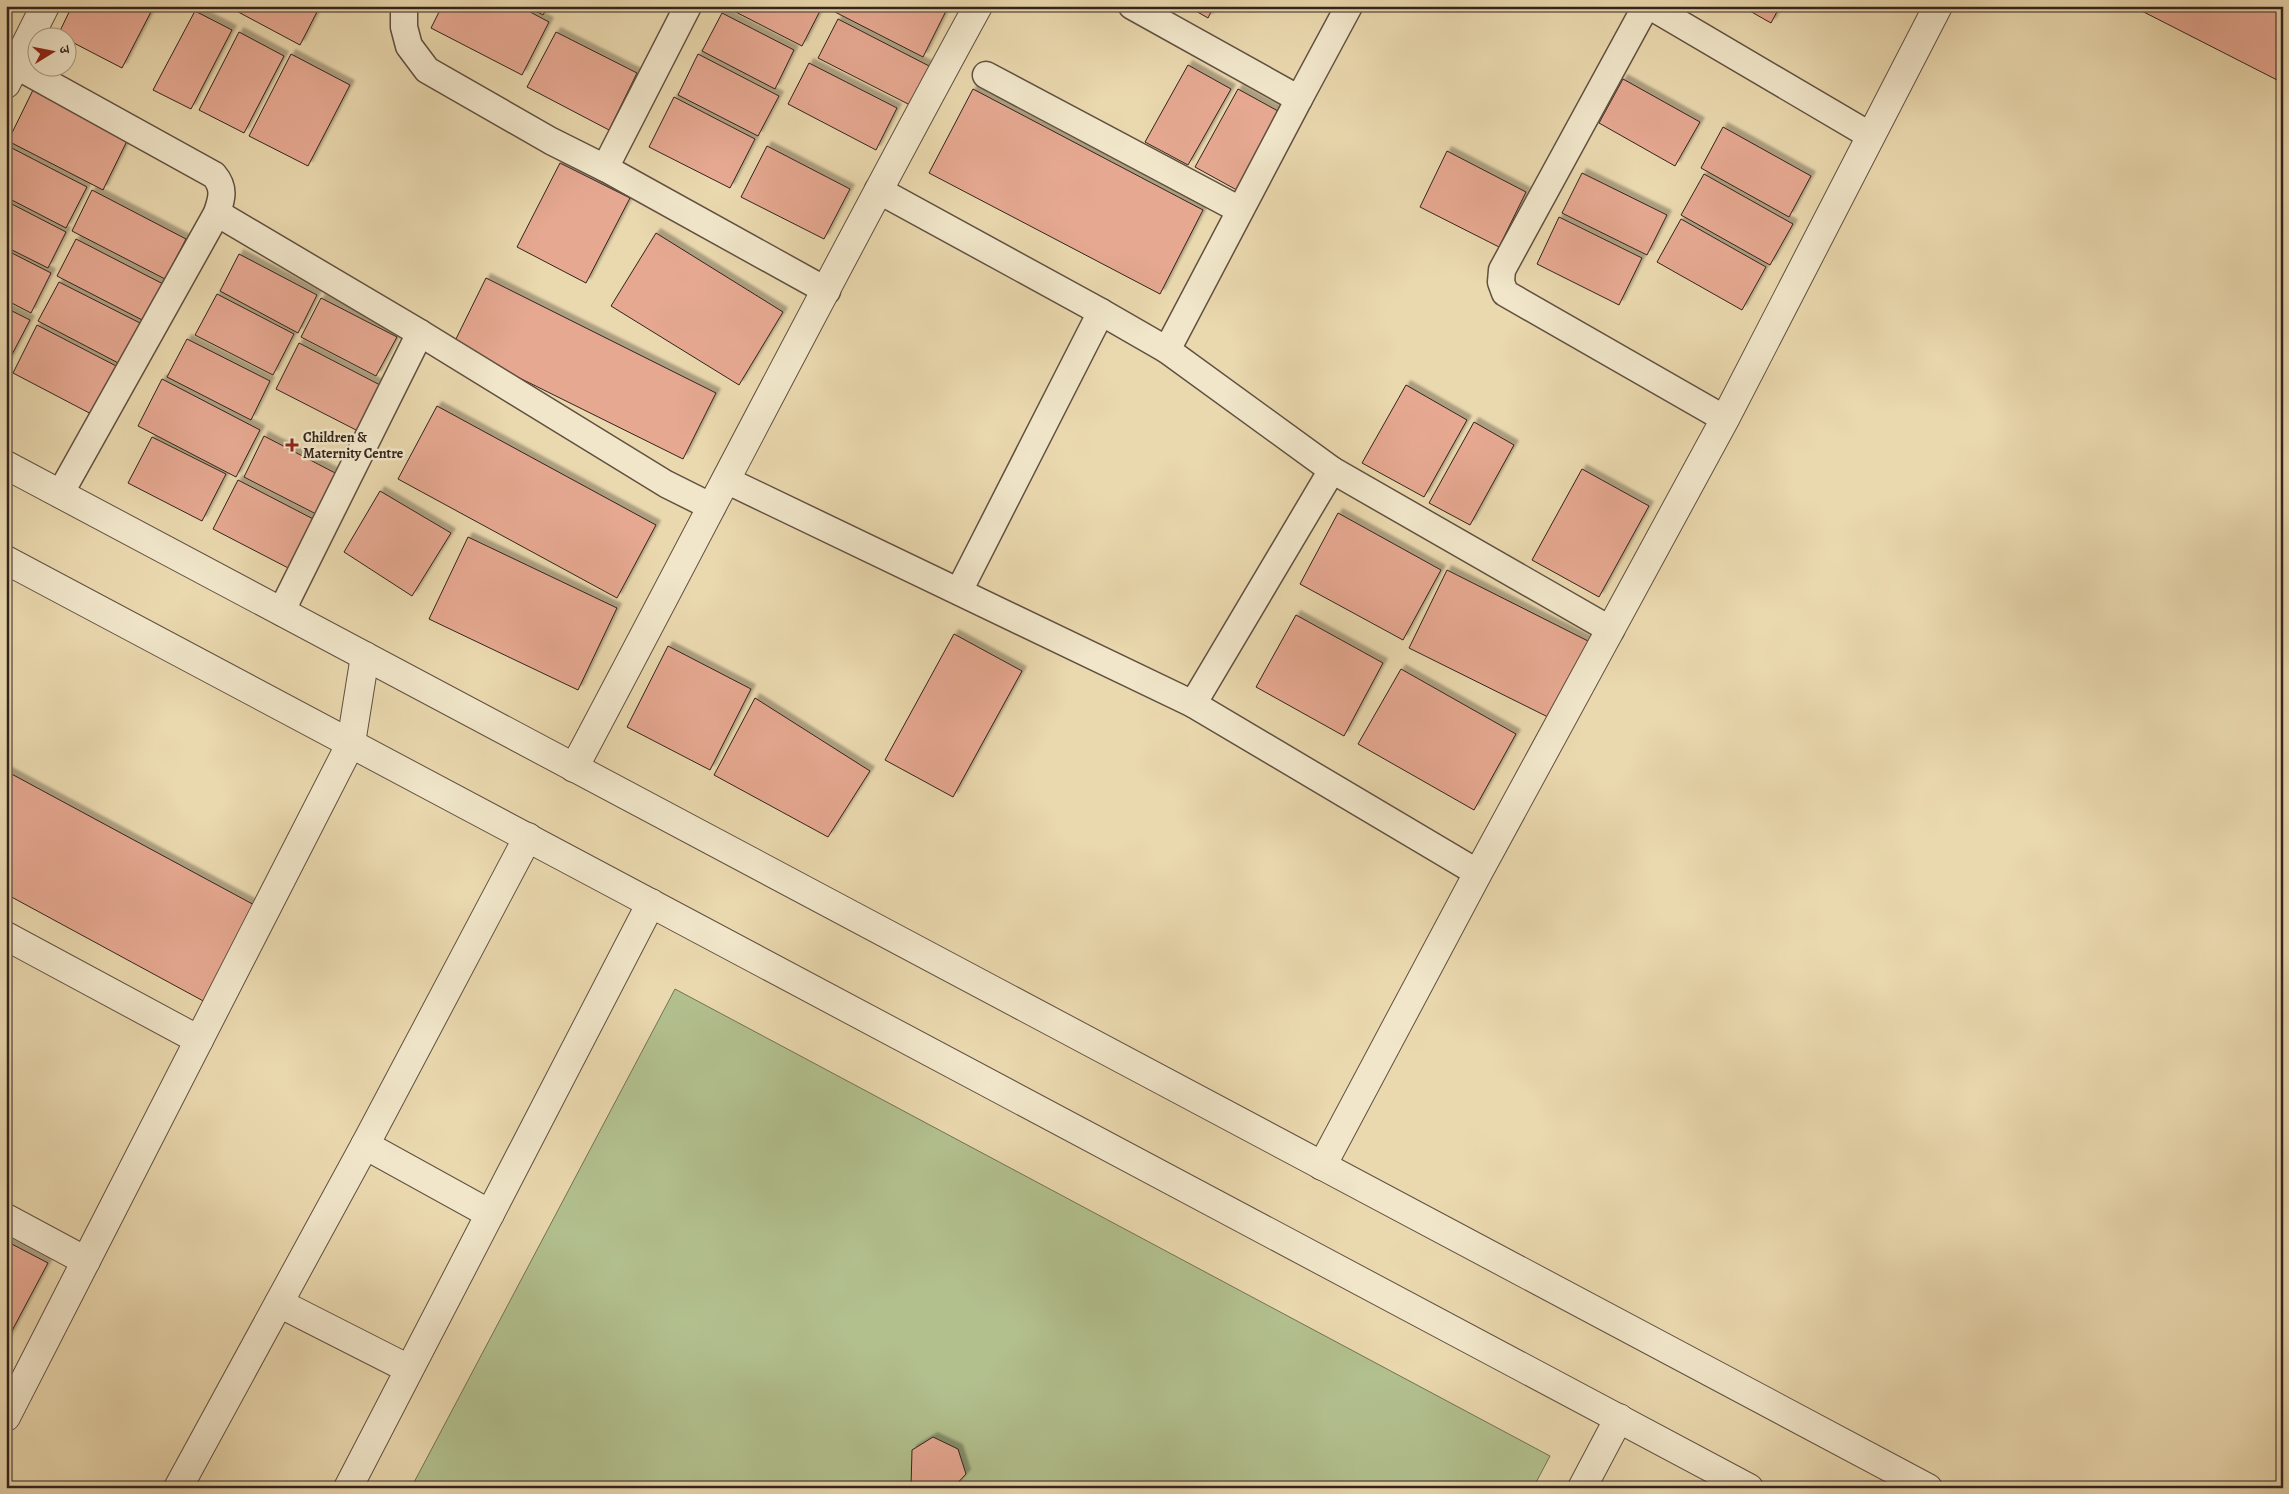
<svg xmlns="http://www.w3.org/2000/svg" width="2289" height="1494" viewBox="0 0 2289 1494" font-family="Alegreya,'Noto Serif Devanagari',serif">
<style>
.green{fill:#b2c08e;stroke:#727256}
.building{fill:#e6a891;stroke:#33231d;filter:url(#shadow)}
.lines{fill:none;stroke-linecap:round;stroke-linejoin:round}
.service-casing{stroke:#615041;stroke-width:29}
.minor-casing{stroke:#615041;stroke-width:30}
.tertiary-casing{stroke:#615041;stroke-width:30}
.service{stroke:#f1e6ca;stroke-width:26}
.minor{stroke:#f1e6ca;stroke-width:28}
.tertiary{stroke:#f1e6ca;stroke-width:28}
.poi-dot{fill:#8f2418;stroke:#f1e6ca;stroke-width:2}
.labels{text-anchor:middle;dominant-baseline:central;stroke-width:5;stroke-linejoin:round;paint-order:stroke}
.poi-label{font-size:14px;font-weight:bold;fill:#33231d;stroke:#f1e6ca;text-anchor:start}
</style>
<defs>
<filter id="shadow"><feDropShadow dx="4.5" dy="-4.5" stdDeviation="1" flood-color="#0004"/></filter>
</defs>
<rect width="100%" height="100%" fill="#ead8ae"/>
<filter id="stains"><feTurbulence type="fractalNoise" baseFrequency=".004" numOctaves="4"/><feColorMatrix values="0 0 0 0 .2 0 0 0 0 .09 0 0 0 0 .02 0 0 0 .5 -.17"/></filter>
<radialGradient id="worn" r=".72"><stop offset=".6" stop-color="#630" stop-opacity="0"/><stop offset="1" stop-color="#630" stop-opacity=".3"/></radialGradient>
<!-- green -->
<path class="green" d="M675,989L1550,1456L1533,1488H411Z"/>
<!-- building -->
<g class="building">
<path d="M72,6H154L122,68L68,40V38L58,35Z"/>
<path d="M227,6H320L300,45Z"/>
<path d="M442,6H519L549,22L522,75L431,28Z"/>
<path d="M526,6H548L543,15Z"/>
<path d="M729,6H819L822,7L802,46L728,8Z"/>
<path d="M838,6H937L946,11L923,57L835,12Z"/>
<path d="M1187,6H1214L1208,18Z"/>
<path d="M1741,6H1780L1771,23Z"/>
<path d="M2132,6H2275L2283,10V83Z"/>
<path d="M195,11L232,30L191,109L153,90Z"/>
<path d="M722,13L794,50L775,89L702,51Z"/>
<path d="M838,19L931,67L912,106L818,58Z"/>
<path d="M239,32L284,56L244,133L199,110Z"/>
<path d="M556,32L637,73L609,130L527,87Z"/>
<path d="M291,54L350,85L308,166L249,136Z"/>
<path d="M698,54L779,96L758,136L678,95Z"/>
<path d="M809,63L897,108L876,150L788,104Z"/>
<path d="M1188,65L1231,89L1188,165L1145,142Z"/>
<path d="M1623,79L1700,122L1675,166L1599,123Z"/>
<path d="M973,89L1203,210L1160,294L929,173Z"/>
<path d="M1238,89L1287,116L1244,194L1195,167Z"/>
<path d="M33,90L128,139L103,190L8,141Z"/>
<path d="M674,97L755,139L730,188L649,147Z"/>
<path d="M1723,127L1811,176L1789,217L1701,168Z"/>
<path d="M6,145L87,187L66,228L6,197Z"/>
<path d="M767,146L850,189L824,239L741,197Z"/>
<path d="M1447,151L1526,192L1499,247L1420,207Z"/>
<path d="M560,163L630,198L586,283L517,247Z"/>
<path d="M1582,173L1667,215L1647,255L1562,213Z"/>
<path d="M1704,174L1793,224L1770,265L1681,215Z"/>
<path d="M92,190L186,239L165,279L72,231Z"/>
<path d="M6,201L66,232L48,268L6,247Z"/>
<path d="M1559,217L1642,258L1619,305L1537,264Z"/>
<path d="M1681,219L1766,267L1742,310L1657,262Z"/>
<path d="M656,233L783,312L739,385L611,306Z"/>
<path d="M76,239L167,286L148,323L57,276Z"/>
<path d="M6,250L51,273L31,313L6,300Z"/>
<path d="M239,254L317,295L298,333L220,291Z"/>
<path d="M486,278L716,393L683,459L453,345Z"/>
<path d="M59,282L144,325L124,366L38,321Z"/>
<path d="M217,294L294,334L273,375L195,335Z"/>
<path d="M321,298L397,337L376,376L301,337Z"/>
<path d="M6,308L30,320L6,366Z"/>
<path d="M37,325L122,369L97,417L13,373Z"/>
<path d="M187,339L270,381L251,420L167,377Z"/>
<path d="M299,343L382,386L358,431L276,389Z"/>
<path d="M162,379L260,430L236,477L138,426Z"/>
<path d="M1406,385L1467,420L1424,497L1362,463Z"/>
<path d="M437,406L656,525L617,598L398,479Z"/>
<path d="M1474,422L1514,445L1470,525L1429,503Z"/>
<path d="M264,436L339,475L318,515L244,477Z"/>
<path d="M152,437L226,474L202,521L128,483Z"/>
<path d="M1582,469L1649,506L1599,597L1532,560Z"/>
<path d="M238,480L319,522L294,571L213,529Z"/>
<path d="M380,491L451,533L412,596L344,552Z"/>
<path d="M1338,513L1441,570L1403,640L1300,584Z"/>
<path d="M468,537L617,608L578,690L429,619Z"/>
<path d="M1447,570L1590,642L1552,719L1409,648Z"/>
<path d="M1296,615L1383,663L1344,736L1256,687Z"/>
<path d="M954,634L1022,671L953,797L885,760Z"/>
<path d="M668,646L751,689L710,770L627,727Z"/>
<path d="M1401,669L1516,734L1474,810L1358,744Z"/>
<path d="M755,698L870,771L828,837L714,775Z"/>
<path d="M6,771L258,907L207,1003L6,894Z"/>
<path d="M6,1241L48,1263L6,1342Z"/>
<path d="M933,1437L958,1449L966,1474L953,1488L911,1487L912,1450Z"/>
</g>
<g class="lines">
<!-- service casing -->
<g class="service-casing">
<g id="service">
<path d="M404,6V27L409,46L427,70L551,141L605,168"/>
<path d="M688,6L605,168L827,291"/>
<path d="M1132,6L1299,99L1349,6"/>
<path d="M1646,6L1502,270L1501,282L1505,293L1725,419"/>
<path d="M1650,6L1871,136"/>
<path d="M6,60L214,175C225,188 222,198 217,213L60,494"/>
<path d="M986,75L1240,210"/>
<path d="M878,190L1101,312L959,591"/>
<path d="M217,213L420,333"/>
<path d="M1101,312L1167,350L1332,470"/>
<path d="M1167,350L1299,99"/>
<path d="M726,480L1193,704L1478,873"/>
<path d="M283,613L288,598L420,333L666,484L712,507"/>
<path d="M1193,704L1332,470L1611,630"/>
</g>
</g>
<!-- minor casing -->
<g class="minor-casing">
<g id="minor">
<path d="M6,84L45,6"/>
<path d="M574,768C709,514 840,258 978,6"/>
<path d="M6,936L199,1040"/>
<path d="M365,1145L490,1214"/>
<path d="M1322,1166L1478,873L1725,419L1938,6"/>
<path d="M6,1218L86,1261"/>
<path d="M279,1303L409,1369"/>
<path d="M6,1417L351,743L365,656"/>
<path d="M178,1488L365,1145L528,837"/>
<path d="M348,1488L651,903"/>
<path d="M1582,1488L1619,1418"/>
</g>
</g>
<!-- tertiary casing -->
<g class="tertiary-casing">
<g id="tertiary">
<path d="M6,465L1928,1488"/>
<path d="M6,560L1749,1488"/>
</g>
</g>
<!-- service -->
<use href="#service" class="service"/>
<!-- minor -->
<use href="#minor" class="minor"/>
<!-- tertiary -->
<use href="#tertiary" class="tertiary"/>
</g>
<!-- markers -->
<path class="poi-dot" d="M289.5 437.5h5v5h5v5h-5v5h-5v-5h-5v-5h5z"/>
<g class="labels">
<!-- poi labels -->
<g class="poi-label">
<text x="303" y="437">Children &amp;<tspan x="303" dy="16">Maternity Centre</tspan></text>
</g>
</g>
<!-- margin -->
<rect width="2289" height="1494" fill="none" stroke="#ead8ae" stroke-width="25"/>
<rect x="8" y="8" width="2274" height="1479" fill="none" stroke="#33231d" stroke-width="2.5"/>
<rect x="12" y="12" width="2264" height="1469" fill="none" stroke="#33231d"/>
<!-- north arrow -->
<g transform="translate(52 52) rotate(80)"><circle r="24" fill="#f1e6ca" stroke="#a59885"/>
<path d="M0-4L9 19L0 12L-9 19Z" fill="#8f2418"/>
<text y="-8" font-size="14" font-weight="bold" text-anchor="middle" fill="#33231d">उ</text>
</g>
<rect width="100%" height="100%" filter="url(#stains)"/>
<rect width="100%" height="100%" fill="url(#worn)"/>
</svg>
